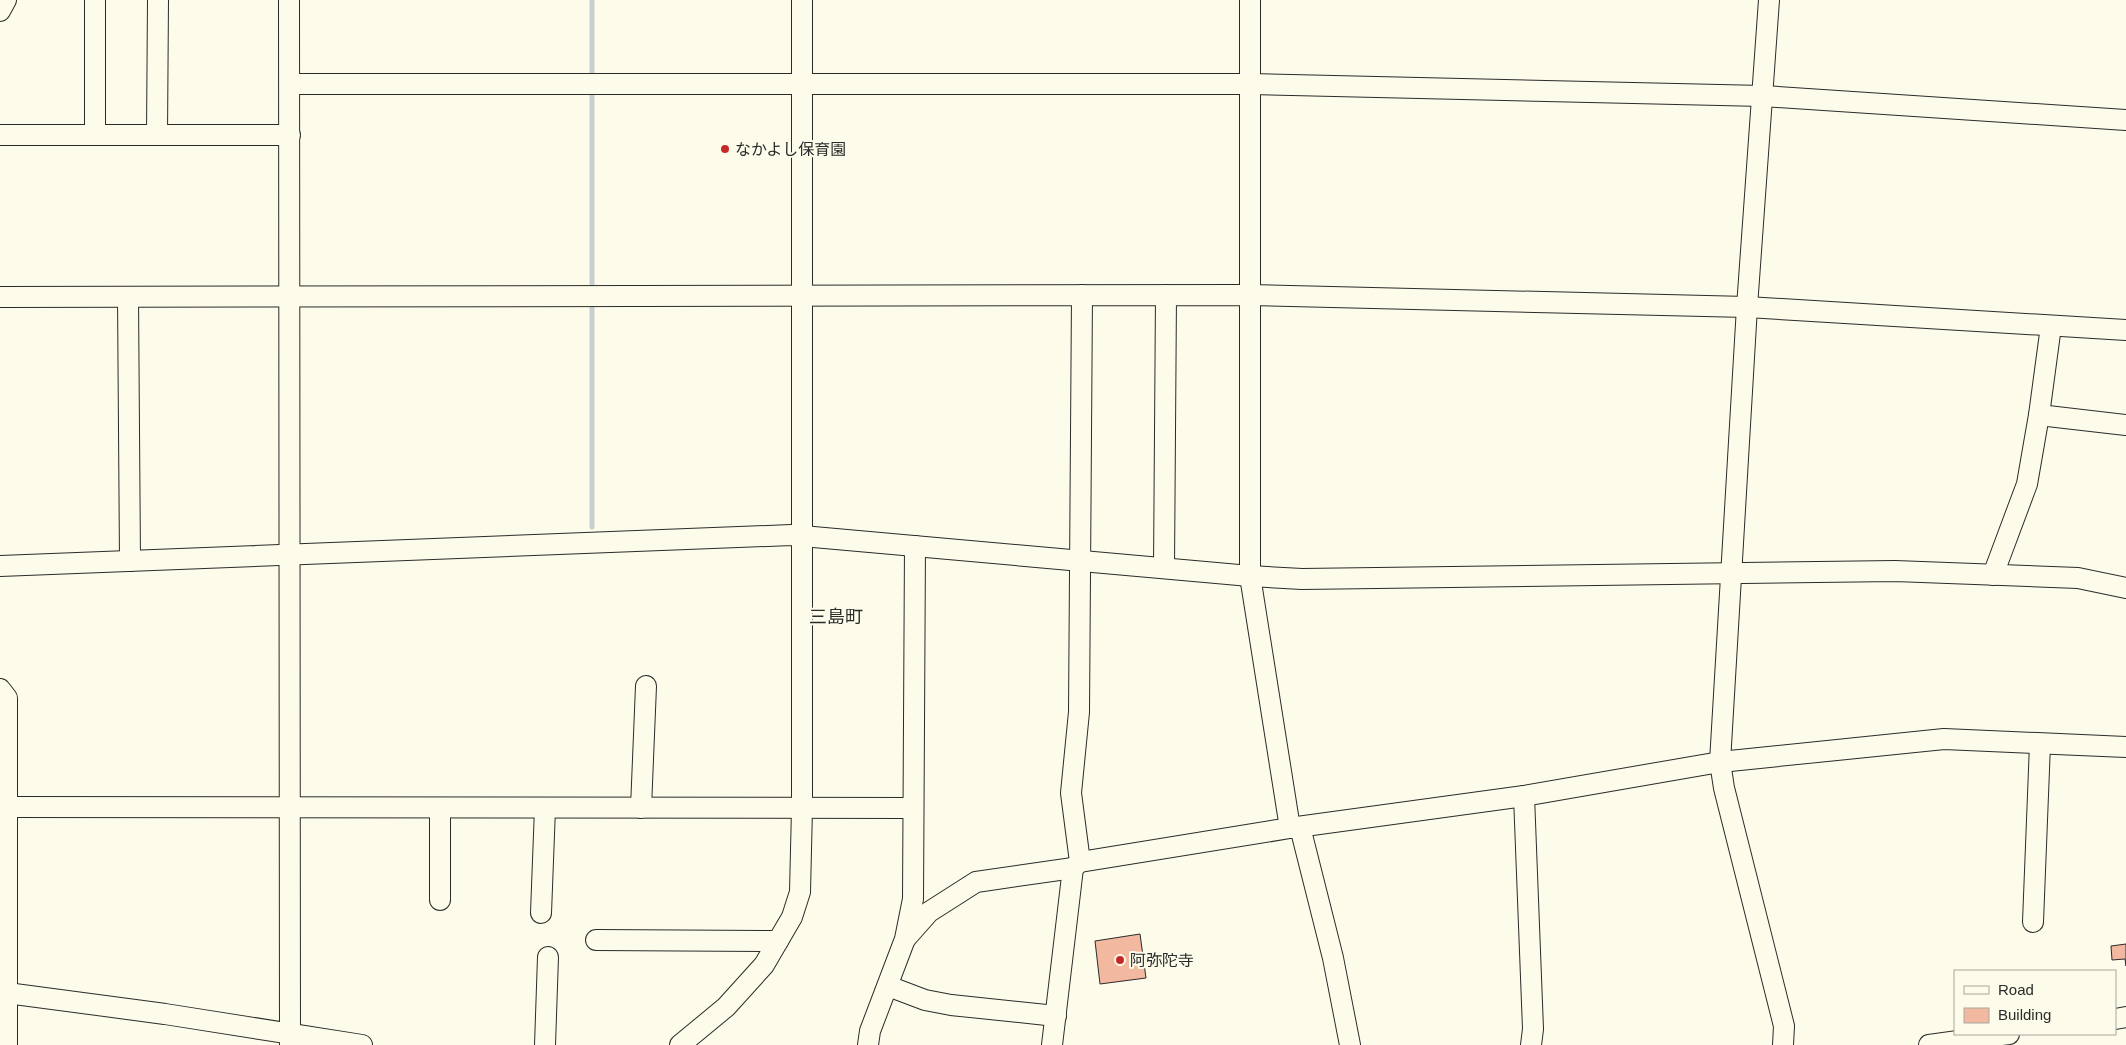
<svg xmlns="http://www.w3.org/2000/svg" width="2126" height="1045" viewBox="0 0 2126 1045" font-family="Helvetica,'Noto Sans JP',sans-serif">
<style>
.lines{fill:none;stroke-linecap:round;stroke-linejoin:round}
.stream{stroke:#c7d0d0;stroke-width:5}
.building{fill:#f2b8a0;stroke:#2b2b2b}
.minor-casing{stroke:#2b2b2b;stroke-width:22}
.minor{stroke:#fdfbea;stroke-width:20}
.poi-dot{fill:#c62828;stroke:#fdfbea;stroke-width:2}
.labels{text-anchor:middle;dominant-baseline:central;stroke-width:4;stroke-linejoin:round;paint-order:stroke}
.poi-label{font-size:16px;fill:#2b2b2b;stroke:#fdfbea;text-anchor:start}
.neighbourhood-label{font-size:18px;fill:#2b2b2b;stroke:#fdfbea}
</style>
<rect width="100%" height="100%" fill="#fdfbea"/>
<g class="lines">
<!-- stream -->
<g class="stream">
<path d="M592,79V0"/>
<path d="M592,88V292"/>
<path d="M592,300V527"/>
</g>
</g>
<!-- building -->
<g class="building">
<path d="M1140,934L1146,978L1100,984L1095,941Z"/>
<path d="M2126,944V966L2125,959L2112,960L2111,946Z"/>
</g>
<g class="lines">
<!-- minor casing -->
<g class="minor-casing">
<g id="minor">
<path d="M289,0L290,1045"/>
<path d="M1250,0V576L1290,828"/>
<path d="M1769,0L1747,307L1720,762L1724,788L1784,1026L1783,1045"/>
<path d="M0,11L6,0"/>
<path d="M291,84H1250L1763,96L2126,120"/>
<path d="M0,135H290"/>
<path d="M95,135V0"/>
<path d="M157,135L158,0"/>
<path d="M0,297L1249,295L1747,307L2126,330"/>
<path d="M128,297L130,561"/>
<path d="M2039,415L2126,425"/>
<path d="M0,566L791,535L1250,576L1302,579L1895,571L2078,578L2126,588"/>
<path d="M1164,568L1166,295"/>
<path d="M1993,575L2027,484L2039,415L2051,326"/>
<path d="M0,689L7,698V1045"/>
<path d="M1524,796L1533,1029L1531,1045"/>
<path d="M0,807L912,808"/>
<path d="M440,808V900"/>
<path d="M641,808L646,686"/>
<path d="M1300,827L1333,958L1350,1045"/>
<path d="M1080,862L1071,793L1079,712L1082,295"/>
<path d="M541,913L545,808"/>
<path d="M2033,922L2040,744"/>
<path d="M906,938L929,912L976,882L1073,868"/>
<path d="M596,940L778,941"/>
<path d="M888,986L925,1000L951,1005L1056,1016"/>
<path d="M7,993L165,1014L362,1045"/>
<path d="M2115,1019L2126,1017"/>
<path d="M545,1045L548,957"/>
<path d="M680,1045L726,1007L764,965L792,917L800,892L802,808V0"/>
<path d="M868,1045L870,1031L905,939L913,899L915,546"/>
<path d="M1052,1045L1073,868L1080,862L1290,828L1524,796L1720,762L1944,739L2126,747"/>
<path d="M1929,1045L2009,1034"/>
</g>
</g>
<!-- minor -->
<use href="#minor" class="minor"/>
</g>
<!-- markers -->
<g class="poi-dot">
<circle cx="725" cy="149" r="5"/>
<circle cx="1120" cy="960" r="5"/>
</g>
<g class="labels">
<!-- poi labels -->
<g class="poi-label">
<text x="735" y="149">なかよし保育園</text>
<text x="1130" y="960">阿弥陀寺</text>
</g>
<!-- neighbourhood labels -->
<g class="neighbourhood-label">
<text x="836" y="617">三島町</text>
</g>
</g>
<!-- legend -->
<rect x="1954" y="970" width="162" height="65" fill="#fdfbea" stroke="#a9a89e"/>
<rect x="1964" y="986" width="25" height="8" fill="#fdfbea" stroke="#a9a89e"/>
<text x="1998" y="995" font-size="15" fill="#2b2b2b">Road</text>
<rect x="1964" y="1008" width="25" height="15" fill="#f2b8a0" stroke="#a9a89e"/>
<text x="1998" y="1020" font-size="15" fill="#2b2b2b">Building</text>
</svg>
